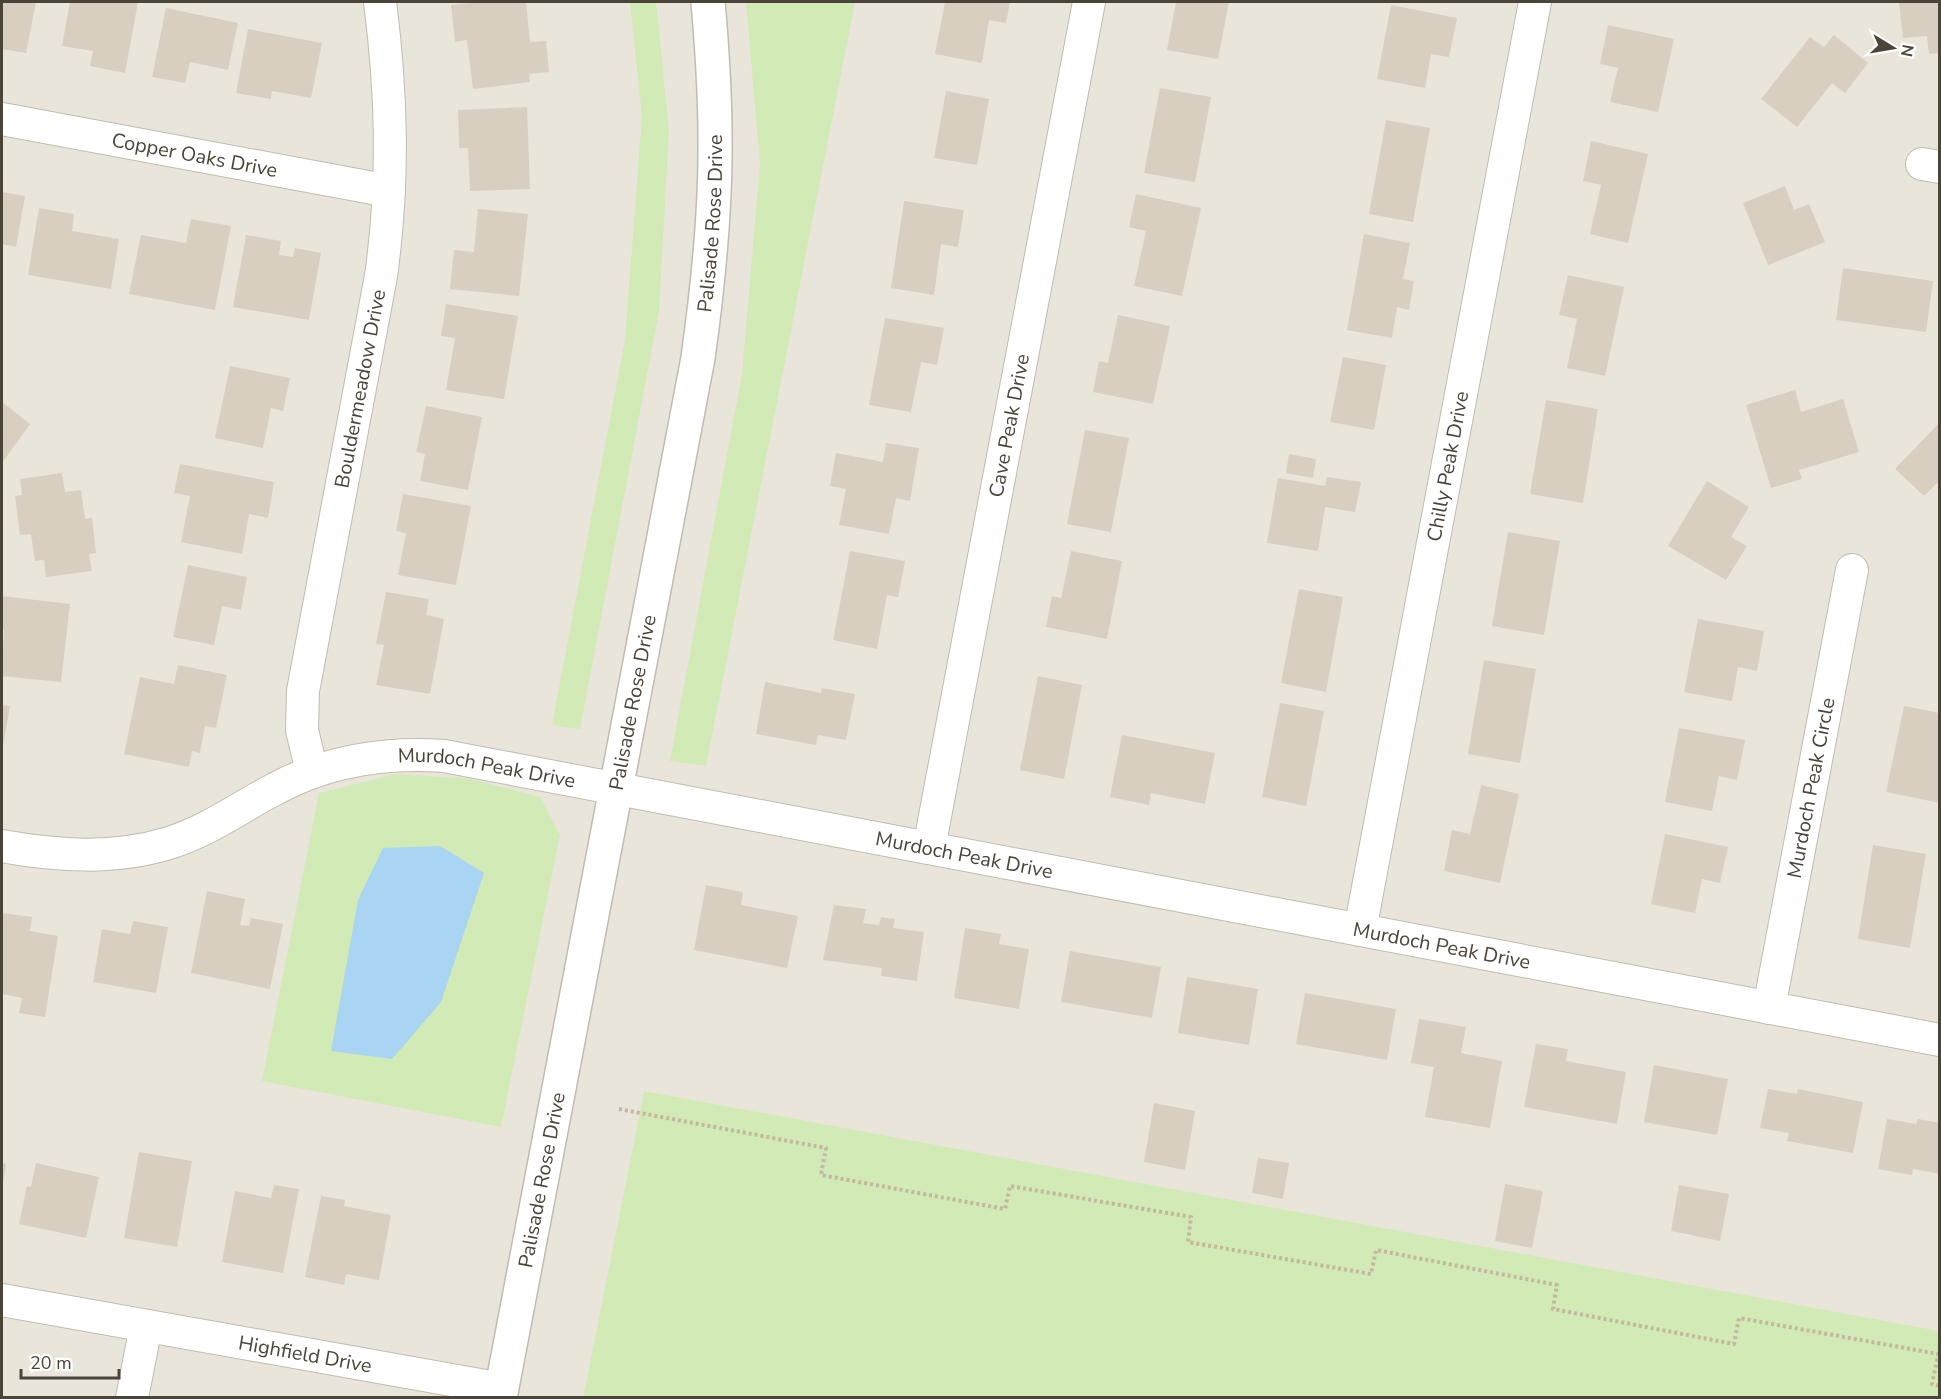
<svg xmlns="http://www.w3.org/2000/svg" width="1941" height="1399" viewBox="0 0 1941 1399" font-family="'Nunito Sans',sans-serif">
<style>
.residential{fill:#eae5da}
.green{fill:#d2eab5}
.water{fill:#a9d4f2}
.building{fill:#d8cfc1}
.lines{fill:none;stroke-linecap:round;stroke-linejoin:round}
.minor-casing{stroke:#c2bbae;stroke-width:34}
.tertiary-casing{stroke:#c2bbae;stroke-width:36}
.path{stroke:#c4b79f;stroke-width:4;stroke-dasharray:3 3;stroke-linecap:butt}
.minor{stroke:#fff;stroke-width:32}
.tertiary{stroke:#fff;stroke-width:33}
.labels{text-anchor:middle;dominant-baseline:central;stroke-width:4.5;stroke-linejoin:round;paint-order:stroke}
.street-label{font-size:20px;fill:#4b4439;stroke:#fff}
</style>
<rect width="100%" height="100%" fill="#f6f3ec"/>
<!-- residential -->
<path class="residential" d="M2,2H1939V1336L644,1091L583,1397L2,1398Z"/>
<!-- green -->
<g class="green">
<path d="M630,2H656L669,130L659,311L580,729L552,725L625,340L642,116Z"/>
<path d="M746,2H855L706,766L670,761L742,374L760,164Z"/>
<path d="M395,774L470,779L540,797L560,835L501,1127L262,1081L319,793Z"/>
<path d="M644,1091L1939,1331V1397H583Z"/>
</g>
<!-- water -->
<path class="water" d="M440,846L484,873L441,1002L392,1059L331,1051L358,900L383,848Z"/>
<!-- building -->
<g class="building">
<path d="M2,2H36L26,53L2,49Z"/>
<path d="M70,2H138L125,73L90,66L93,51L62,46Z"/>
<path d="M478,2H526L530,42L546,41L549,72L529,74L530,82L473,89L467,40L455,42L451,5Z"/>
<path d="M945,2H1010L1006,23L989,20L982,63L935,54Z"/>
<path d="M1176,2H1229L1218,59L1167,50Z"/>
<path d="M1899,2H1940V53L1929,54L1927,36L1903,38Z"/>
<path d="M1391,5L1457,18L1449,57L1431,54L1425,88L1377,79Z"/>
<path d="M166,8L238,23L228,70L190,62L185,83L152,77Z"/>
<path d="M1608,25L1674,39L1658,112L1610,102L1618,68L1600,64Z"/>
<path d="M248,29L322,43L311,98L272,91L271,99L236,93Z"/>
<path d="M1834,35L1868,63L1845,93L1832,83L1797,127L1761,99L1810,37L1824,47Z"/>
<path d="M1160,88L1211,97L1195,182L1144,173Z"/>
<path d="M946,91L989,99L977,165L934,158Z"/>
<path d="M527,107L530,189L470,191L468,148H459L458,110Z"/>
<path d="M1386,120L1430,128L1413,222L1369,214Z"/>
<path d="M1591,141L1648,154L1628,243L1590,234L1601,185L1583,181Z"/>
<path d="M1785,186L1794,210L1809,204L1825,242L1768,265L1743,203Z"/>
<path d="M2,192L25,196L16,247L2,244Z"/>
<path d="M1136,194L1201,208L1182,296L1134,286L1146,231L1129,227Z"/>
<path d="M904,201L964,210L958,247L941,244L934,295L891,288Z"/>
<path d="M39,208L74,214L72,231L119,239L111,289L28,275Z"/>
<path d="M478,209L528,214L519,296L450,289L454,250L474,252Z"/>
<path d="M191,219L231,226L215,310L129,294L141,235L186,243Z"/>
<path d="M1364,234L1410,243L1403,279L1414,281L1409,310L1397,307L1392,338L1347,330Z"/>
<path d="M246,235L281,241L279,255L293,257L295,248L321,253L309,320L233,307Z"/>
<path d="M1843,268L1933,281L1926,332L1836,320Z"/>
<path d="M1568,275L1624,287L1605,376L1567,368L1577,319L1559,315Z"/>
<path d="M446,304L518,316L504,399L446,390L455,338L441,336Z"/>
<path d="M1118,315L1170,326L1153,404L1093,392L1099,361L1108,363Z"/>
<path d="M885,318L944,328L937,365L921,362L911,412L869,405Z"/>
<path d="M1343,357L1386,365L1374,430L1330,422Z"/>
<path d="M230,366L290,378L283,411L271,408L263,448L215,438Z"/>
<path d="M1795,390L1801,412L1843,399L1859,452L1799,470L1802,479L1771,488L1746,405Z"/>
<path d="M1546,400L1598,409L1583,503L1530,494Z"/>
<path d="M2,402L30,424L2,463Z"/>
<path d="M426,406L482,417L468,490L420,481L425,454L416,452Z"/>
<path d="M1940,422V485L1937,483L1924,496L1895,469Z"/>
<path d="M1085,430L1129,438L1111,532L1067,524Z"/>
<path d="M886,443L919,448L910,501L896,498L889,534L839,525L846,489L830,486L836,453L883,462Z"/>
<path d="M1289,454L1316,459L1313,478L1286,473Z"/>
<path d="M180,464L274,482L268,518L249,514L242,554L181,542L190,496L174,493Z"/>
<path d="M62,473L65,492L81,490L85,519L92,518L96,553L89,554L92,571L46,577L44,560L35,561L31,534L20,535L15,496L22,495L20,479Z"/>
<path d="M1327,477L1361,482L1355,512L1325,507L1318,551L1267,543L1278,478L1325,486Z"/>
<path d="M1707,481L1749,507L1731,537L1747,546L1726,580L1668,546Z"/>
<path d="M403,494L471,506L456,585L398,575L406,533L396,531Z"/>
<path d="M1508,532L1560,541L1544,635L1492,626Z"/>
<path d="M850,551L905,561L898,597L887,595L877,649L833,640Z"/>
<path d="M1071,551L1122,561L1107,639L1046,627L1052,596L1061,598Z"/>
<path d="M188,565L247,577L241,610L222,606L214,645L173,637Z"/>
<path d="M1299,589L1343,597L1326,692L1281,683Z"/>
<path d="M386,592L429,599L426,615L444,619L430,694L376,685L384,645L376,644Z"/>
<path d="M2,596L70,604L61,682L2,676L4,629H2Z"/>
<path d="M1698,619L1764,631L1757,671L1738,667L1732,701L1684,692Z"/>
<path d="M1484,660L1536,669L1520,763L1468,754Z"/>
<path d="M178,665L227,675L216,728L205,726L200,753L192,751L189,767L124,754L140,677L174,684Z"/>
<path d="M1038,676L1082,685L1064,779L1020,770Z"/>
<path d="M765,682L821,693L822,688L855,694L846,740L818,735L816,745L756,734Z"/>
<path d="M1280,703L1324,711L1306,806L1262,797Z"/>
<path d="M2,705L10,706L3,746H2Z"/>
<path d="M1904,706L1940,713V803L1886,792Z"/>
<path d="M1679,728L1745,740L1737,780L1719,776L1712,811L1665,802Z"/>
<path d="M1122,735L1215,753L1205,804L1151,793L1149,805L1110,797Z"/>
<path d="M1481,785L1519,794L1500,883L1444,871L1452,830L1470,834Z"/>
<path d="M1665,834L1728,847L1720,883L1702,879L1695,913L1651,904Z"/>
<path d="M1873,845L1926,854L1910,948L1858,939Z"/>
<path d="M706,885L743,892L741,905L798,916L787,968L694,950Z"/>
<path d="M207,891L245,899L240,925L249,926L251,918L283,924L270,989L191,973Z"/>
<path d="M834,905L866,909L863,923L879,925L881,917L895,919L893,928L924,932L917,981L881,976L882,968L823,960Z"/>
<path d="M2,913L32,917L30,931L58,936L45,1017L19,1013L22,998L2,994Z"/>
<path d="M133,921L168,927L156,993L93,982L102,929L130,934Z"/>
<path d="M965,928L1001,934L999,944L1029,949L1019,1009L954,998Z"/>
<path d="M1070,951L1161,967L1152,1018L1061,1002Z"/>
<path d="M1187,977L1258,989L1249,1045L1178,1033Z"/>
<path d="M1305,993L1396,1009L1387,1060L1296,1044Z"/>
<path d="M1419,1019L1466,1027L1461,1053L1502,1061L1490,1128L1425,1117L1434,1067L1411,1063Z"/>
<path d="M1536,1044L1568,1049L1566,1061L1626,1072L1617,1124L1524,1107Z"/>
<path d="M1654,1065L1728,1079L1717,1135L1644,1122Z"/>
<path d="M1768,1089L1797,1094L1798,1089L1863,1102L1853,1153L1787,1141L1789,1133L1760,1128Z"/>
<path d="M1154,1103L1195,1111L1185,1170L1144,1162Z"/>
<path d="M1887,1119L1916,1124L1918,1119L1940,1123V1174L1913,1169L1912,1175L1878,1169Z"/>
<path d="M139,1152L192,1161L177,1247L124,1238Z"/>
<path d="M1258,1158L1289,1163L1283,1199L1252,1193Z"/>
<path d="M2,1163L6,1164L3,1183H2Z"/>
<path d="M36,1163L99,1177L86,1238L19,1224L27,1186L31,1187Z"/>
<path d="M1505,1184L1543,1191L1532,1248L1495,1241Z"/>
<path d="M274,1185L299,1189L283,1273L222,1262L235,1191L271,1198Z"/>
<path d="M1679,1185L1729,1194L1720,1241L1671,1231Z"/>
<path d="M321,1196L345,1200L344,1206L391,1215L379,1280L346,1274L344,1285L305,1277Z"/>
</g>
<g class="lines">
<!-- minor casing -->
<g class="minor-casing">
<g id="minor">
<path id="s1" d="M2,119L389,191"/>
<path d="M1922,164L1940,167"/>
<path id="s2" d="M312,772L302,730L303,691L381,276C394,182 392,95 380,2"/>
<path id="s3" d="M2,846C57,856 114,860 169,843C208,831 240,807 275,789C326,761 386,752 444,756L1940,1040"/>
<path id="s4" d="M929,848L1089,2"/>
<path id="s5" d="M1360,930L1535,2"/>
<path id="s6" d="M1769,1008L1852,570"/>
<path id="s7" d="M2,1300L502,1389"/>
<path d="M132,1398L146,1326"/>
</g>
</g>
<!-- tertiary casing -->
<g class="tertiary-casing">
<g id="tertiary">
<path id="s8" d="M500,1398L698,358C708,286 716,212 715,139C715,93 712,47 708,2"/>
</g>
</g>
<!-- path -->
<g class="path">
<path d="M619,1109L826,1148L821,1175L1005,1209L1010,1186L1191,1217L1188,1242L1371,1274L1376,1250L1557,1285L1553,1309L1734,1344L1739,1318L1938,1354"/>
<path d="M1940,1347L1932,1384L1940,1386"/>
</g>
<!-- minor -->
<use href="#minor" class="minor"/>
<!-- tertiary -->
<use href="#tertiary" class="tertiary"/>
</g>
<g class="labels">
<!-- street labels -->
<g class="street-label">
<text stroke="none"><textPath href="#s1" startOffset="196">Copper Oaks Drive</textPath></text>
<text stroke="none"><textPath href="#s8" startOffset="1194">Palisade Rose Drive</textPath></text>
<text stroke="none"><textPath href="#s2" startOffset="390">Bouldermeadow Drive</textPath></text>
<text stroke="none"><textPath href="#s4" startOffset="430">Cave Peak Drive</textPath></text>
<text stroke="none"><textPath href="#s5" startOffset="472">Chilly Peak Drive</textPath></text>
<text stroke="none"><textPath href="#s8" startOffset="708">Palisade Rose Drive</textPath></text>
<text stroke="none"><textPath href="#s3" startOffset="506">Murdoch Peak Drive</textPath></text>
<text stroke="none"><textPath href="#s6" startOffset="224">Murdoch Peak Circle</textPath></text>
<text stroke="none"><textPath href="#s3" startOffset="992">Murdoch Peak Drive</textPath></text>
<text stroke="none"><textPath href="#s3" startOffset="1478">Murdoch Peak Drive</textPath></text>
<text stroke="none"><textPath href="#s8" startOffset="222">Palisade Rose Drive</textPath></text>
<text stroke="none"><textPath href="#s7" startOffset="308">Highfield Drive</textPath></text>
</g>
</g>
<!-- border -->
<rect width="1941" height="1399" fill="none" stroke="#4b4439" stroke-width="6"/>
<!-- north arrow -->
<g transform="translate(1893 48) rotate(101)" stroke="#ffffff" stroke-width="4.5" paint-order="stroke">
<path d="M0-4.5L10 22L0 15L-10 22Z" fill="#4b4439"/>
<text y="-9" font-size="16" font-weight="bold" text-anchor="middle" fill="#4b4439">N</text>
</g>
<!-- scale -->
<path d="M21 1369v9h98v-9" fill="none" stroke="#4b4439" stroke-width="3"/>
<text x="30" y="1369" font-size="18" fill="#4b4439" stroke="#ffffff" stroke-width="4.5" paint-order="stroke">20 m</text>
</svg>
